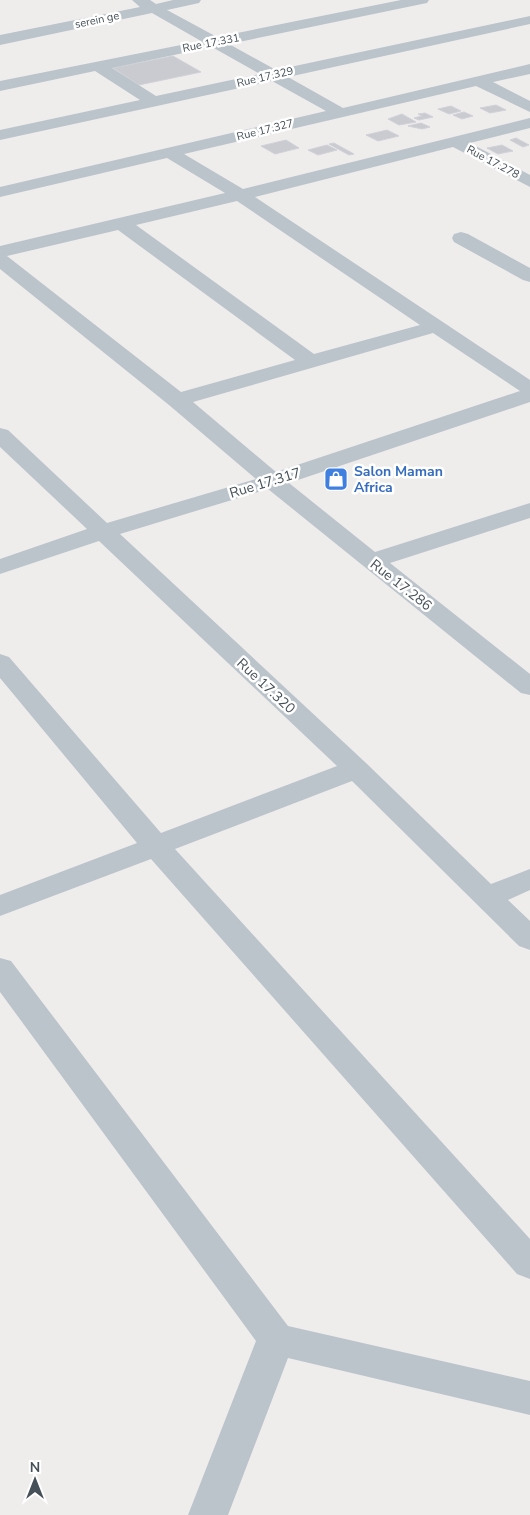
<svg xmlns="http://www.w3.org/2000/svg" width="530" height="1515" viewBox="0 0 530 1515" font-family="'Nunito Sans',sans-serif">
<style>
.building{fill:#c9cbd1;stroke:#d0d2d8}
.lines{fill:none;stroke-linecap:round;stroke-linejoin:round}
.minor{fill:#bbc4cb;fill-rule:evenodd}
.labels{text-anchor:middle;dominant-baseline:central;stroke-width:5;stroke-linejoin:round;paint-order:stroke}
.far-street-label{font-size:11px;fill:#455058;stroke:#fff}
.shop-label{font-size:14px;font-weight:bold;fill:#366cbe;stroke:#fff;text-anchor:start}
.street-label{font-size:14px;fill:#455058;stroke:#fff}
</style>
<rect width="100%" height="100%" fill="#efecec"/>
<!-- building -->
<g class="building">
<path d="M173,56L201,72L139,85L113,68Z"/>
<path d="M496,105L506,110L490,113L480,108Z"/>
<path d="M451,106L461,111L449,114L438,109Z"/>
<path d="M464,112L473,116L462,119L453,115Z"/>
<path d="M425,113L433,117L419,120L414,118L422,116L418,114Z"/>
<path d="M402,114L416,122L399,125L388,119Z"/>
<path d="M421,123L430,127L422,129L408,126Z"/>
<path d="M387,130L399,136L378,141L366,135Z"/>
<path d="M516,138L529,145L523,147L510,140Z"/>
<path d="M286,140L299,148L275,154L261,146Z"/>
<path d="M334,143L354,154L349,155L329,144Z"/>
<path d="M327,145L337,150L318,155L308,150Z"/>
<path d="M502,145L513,151L498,154L487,148Z"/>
</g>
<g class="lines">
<!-- minor -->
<g class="minor">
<path d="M132,0H150L156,4L173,0H201L199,3L167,10L217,37L401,0H429L427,3L422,4L229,44L276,70L530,16V24L288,77L343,108L530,64V74L493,82L530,101V112L476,86L184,154L243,189L530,118V128L470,143L530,175V187L453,147L255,197L530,380V402L289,483L375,552L530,503V518L390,563L530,674V695L521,693L268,489L120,534L366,763L491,884L530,869V890L508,900L530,921V950L519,946L352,781L175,849L530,1239V1279L517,1274L151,859L0,916V895L137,843L0,678V654L9,657L161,833L337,766L99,541L0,574V559L87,529L0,447V428L8,430L107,523L256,479L169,405L0,269V246L225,193L167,158L0,197V187L326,111L272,81L0,140V130L140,100L95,71L0,91V81L201,41L152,13L0,45V35L140,7ZM212,47L260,74L156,96L112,68ZM237,201L420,325L314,354L136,225ZM118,230L295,360L181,392L7,256ZM433,333L520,391L276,472L193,402Z"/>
<path d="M461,232L468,234L530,268V282L523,280L454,242L452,238L454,234Z"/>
<path d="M0,958L11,961L288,1326L530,1381V1415L288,1358L228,1515H188L256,1341L0,992Z"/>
</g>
</g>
<!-- icons -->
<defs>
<g id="shop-square" transform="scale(1.25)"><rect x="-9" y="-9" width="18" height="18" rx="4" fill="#3f7fe0" stroke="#fff"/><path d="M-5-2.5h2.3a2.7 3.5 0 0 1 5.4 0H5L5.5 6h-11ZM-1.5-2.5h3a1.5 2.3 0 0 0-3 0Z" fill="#fff"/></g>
</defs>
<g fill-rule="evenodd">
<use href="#shop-square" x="336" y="479"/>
</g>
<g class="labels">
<!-- far-street labels -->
<g class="far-street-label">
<text transform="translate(97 20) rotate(-12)">serein ge</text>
<text transform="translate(211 43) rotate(-11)">Rue 17.331</text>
<text transform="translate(265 77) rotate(-13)">Rue 17.329</text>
<text transform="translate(265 130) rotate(-14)">Rue 17.327</text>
<text transform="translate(493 162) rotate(28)">Rue 17.278</text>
</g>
<!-- shop labels -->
<g class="shop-label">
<text x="354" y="471">Salon Maman<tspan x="354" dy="16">Africa</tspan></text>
</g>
<!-- street labels -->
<g class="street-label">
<text transform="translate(265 483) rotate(-17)">Rue 17.317</text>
<text transform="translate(401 585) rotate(38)">Rue 17.286</text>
<text transform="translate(266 686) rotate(43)">Rue 17.320</text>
</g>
</g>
<!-- north arrow -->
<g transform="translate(35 1480)" stroke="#ffffff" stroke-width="4" paint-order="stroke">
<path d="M0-4L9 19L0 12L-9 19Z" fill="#455058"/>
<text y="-8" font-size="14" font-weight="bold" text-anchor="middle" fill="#455058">N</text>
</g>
</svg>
